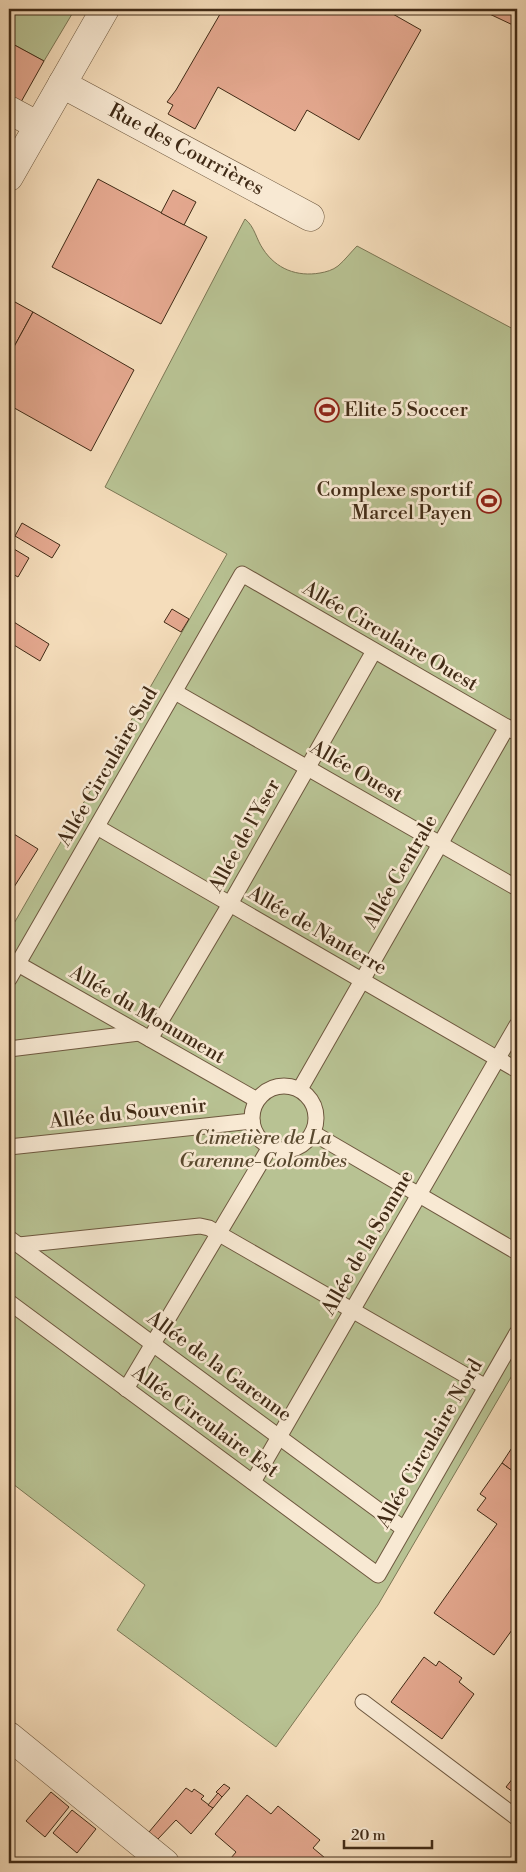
<svg xmlns="http://www.w3.org/2000/svg" width="526" height="1872" viewBox="0 0 526 1872" font-family="'Libre Bodoni',serif">
<style>
.green{fill:#b8c293;stroke:#7c7654}
.building{fill:#e4a88f;stroke:#412b16}
.lines{fill:none;stroke-linecap:round;stroke-linejoin:round}
.service-casing{stroke:#6e583f;stroke-width:17}
.minor-casing{stroke:#6e583f;stroke-width:29}
.service{stroke:#f8e9d3;stroke-width:15}
.minor{stroke:#f8e9d3;stroke-width:28}
.labels{text-anchor:middle;dominant-baseline:central;stroke-width:5;stroke-linejoin:round;paint-order:stroke}
.street-label{font-size:20px;fill:#412b16;stroke:#f8e9d3}
.poi-label{font-size:20px;fill:#412b16;stroke:#f8e9d3;text-anchor:start}
.park-label{font-size:20px;font-style:italic;fill:#59492f;stroke:#f8e9d3}
</style>
<rect width="100%" height="100%" fill="#f5ddbb"/>
<filter id="stains"><feTurbulence type="fractalNoise" baseFrequency=".004" numOctaves="4"/><feColorMatrix values="0 0 0 0 .2 0 0 0 0 .09 0 0 0 0 .02 0 0 0 .5 -.17"/></filter>
<radialGradient id="worn" r=".72"><stop offset=".6" stop-color="#630" stop-opacity="0"/><stop offset="1" stop-color="#630" stop-opacity=".3"/></radialGradient>
<!-- green -->
<g class="green">
<path d="M9,9H75L44,61L9,42Z"/>
<path d="M245,219C255,227 256,239 263,249C276,269 297,277 320,273C326,272 333,270 338,266C345,260 351,252 357,246L517,331V1367L378,1605L276,1747L117,1630L145,1585L9,1481V932L227,554L105,487Z"/>
</g>
<!-- building -->
<g class="building">
<path d="M223,9H384L421,30L359,140L307,110L295,131L218,87L195,129L168,114L173,105L167,102L176,90Z"/>
<path d="M479,9H517V27Z"/>
<path d="M9,42L44,61L21,102L9,95Z"/>
<path d="M98,179L207,237L161,324L52,267Z"/>
<path d="M173,190L196,202L184,225L161,213Z"/>
<path d="M15,302L33,312L9,356V313Z"/>
<path d="M33,312L134,370L91,451L9,405V356Z"/>
<path d="M22,523L60,545L52,558L15,536Z"/>
<path d="M9,546L29,558L18,577L9,572Z"/>
<path d="M172,609L189,619L181,632L164,622Z"/>
<path d="M9,619L49,644L40,661L9,642Z"/>
<path d="M9,831L38,849L9,895Z"/>
<path d="M517,1440V1474L502,1463Z"/>
<path d="M502,1463L517,1474V1623L494,1655L434,1613L497,1524L477,1510L486,1498L480,1494Z"/>
<path d="M424,1657L436,1666L439,1661L462,1678L459,1682L474,1694L442,1739L391,1702Z"/>
<path d="M517,1773V1795L506,1787Z"/>
<path d="M224,1784L230,1788L222,1797L216,1792Z"/>
<path d="M186,1788L192,1792L194,1789L204,1796L201,1799L213,1808L191,1834L176,1820L158,1839L149,1832Z"/>
<path d="M51,1792L69,1807L45,1837L26,1821Z"/>
<path d="M218,1793L222,1797L213,1808L208,1805Z"/>
<path d="M247,1795L271,1814L278,1806L320,1840L313,1848L331,1863H237L231,1858L236,1852L215,1834Z"/>
<path d="M72,1810L96,1829L77,1853L53,1833Z"/>
</g>
<g class="lines">
<!-- service casing -->
<g class="service-casing">
<g id="service">
<path d="M175,692L517,888"/>
<path d="M97,827L517,1070"/>
<path d="M18,964L257,1100"/>
<path d="M9,979L242,574L517,733"/>
<path d="M150,1039L230,904L374,651"/>
<path d="M9,1049L139,1033"/>
<circle cx="284" cy="1118" r="32"/>
<path d="M300,1089L507,727"/>
<path d="M313,1133L517,1252"/>
<path d="M9,1147L252,1121"/>
<path d="M9,1238L404,1529"/>
<path d="M19,1245L200,1226L209,1228L486,1387"/>
<path d="M9,1302L378,1575L517,1333"/>
<path d="M126,1389L270,1147"/>
<path d="M253,1482L517,1025"/>
<path d="M363,1702L517,1818"/>
</g>
</g>
<!-- minor casing -->
<g class="minor-casing">
<g id="minor">
<path d="M62,84L310,217"/>
<path d="M9,110L37,125"/>
<path d="M9,177L105,9"/>
<path d="M9,1736L165,1863"/>
</g>
</g>
<!-- service -->
<use href="#service" class="service"/>
<!-- minor -->
<use href="#minor" class="minor"/>
</g>
<!-- icons -->
<defs>
<g id="stadium-ring" transform="scale(1.25)"><circle r="9.5" fill="#f8e9d3" stroke="#8f2418" stroke-width="1.5"/><path d="M0-5a6.5 5 0 1 0 0 10a6.5 5 0 1 0 0-10ZM-3.5-1.8h7v3.6h-7Z" fill="#8f2418"/></g>
</defs>
<g fill-rule="evenodd">
<use href="#stadium-ring" x="327" y="410"/>
<use href="#stadium-ring" x="489" y="501"/>
</g>
<g class="labels">
<!-- street labels -->
<g class="street-label">
<text transform="translate(186 150) rotate(28)">Rue des Courrières</text>
<text transform="translate(390 637) rotate(30)">Allée Circulaire Ouest</text>
<text transform="translate(108 767) rotate(-60)">Allée Circulaire Sud</text>
<text transform="translate(356 772) rotate(30)">Allée Ouest</text>
<text transform="translate(245 836) rotate(-61)">Allée de l'Yser</text>
<text transform="translate(401 872) rotate(-60)">Allée Centrale</text>
<text transform="translate(317 931) rotate(30)">Allée de Nanterre</text>
<text transform="translate(147 1015) rotate(30)">Allée du Monument</text>
<text transform="translate(128 1114) rotate(-6)">Allée du Souvenir</text>
<text transform="translate(368 1243) rotate(-60)">Allée de la Somme</text>
<text transform="translate(219 1367) rotate(36)">Allée de la Garenne</text>
<text transform="translate(205 1422) rotate(36)">Allée Circulaire Est</text>
<text transform="translate(430 1444) rotate(-60)">Allée Circulaire Nord</text>
</g>
<!-- poi labels -->
<g class="poi-label">
<text x="344" y="410">Elite 5 Soccer</text>
<text x="472" y="490" text-anchor="end">Complexe sportif<tspan x="472" dy="23">Marcel Payen</tspan></text>
</g>
<!-- park labels -->
<g class="park-label">
<text x="263" y="1138">Cimetière de La<tspan x="263" dy="23">Garenne-Colombes</tspan></text>
</g>
</g>
<!-- margin -->
<rect width="526" height="1872" fill="none" stroke="#f5ddbb" stroke-width="30"/>
<rect x="10" y="10" width="506" height="1852" fill="none" stroke="#412b16" stroke-width="2.5"/>
<rect x="15" y="15" width="496" height="1842" fill="none" stroke="#412b16"/>
<!-- scale -->
<path d="M344 1840v8h88v-8" fill="none" stroke="#412b16" stroke-width="2.5"/>
<text x="351" y="1840" font-size="15" fill="#412b16" stroke="#f8e9d3" stroke-width="4" paint-order="stroke">20 m</text>
<rect width="100%" height="100%" filter="url(#stains)"/>
<rect width="100%" height="100%" fill="url(#worn)"/>
</svg>
